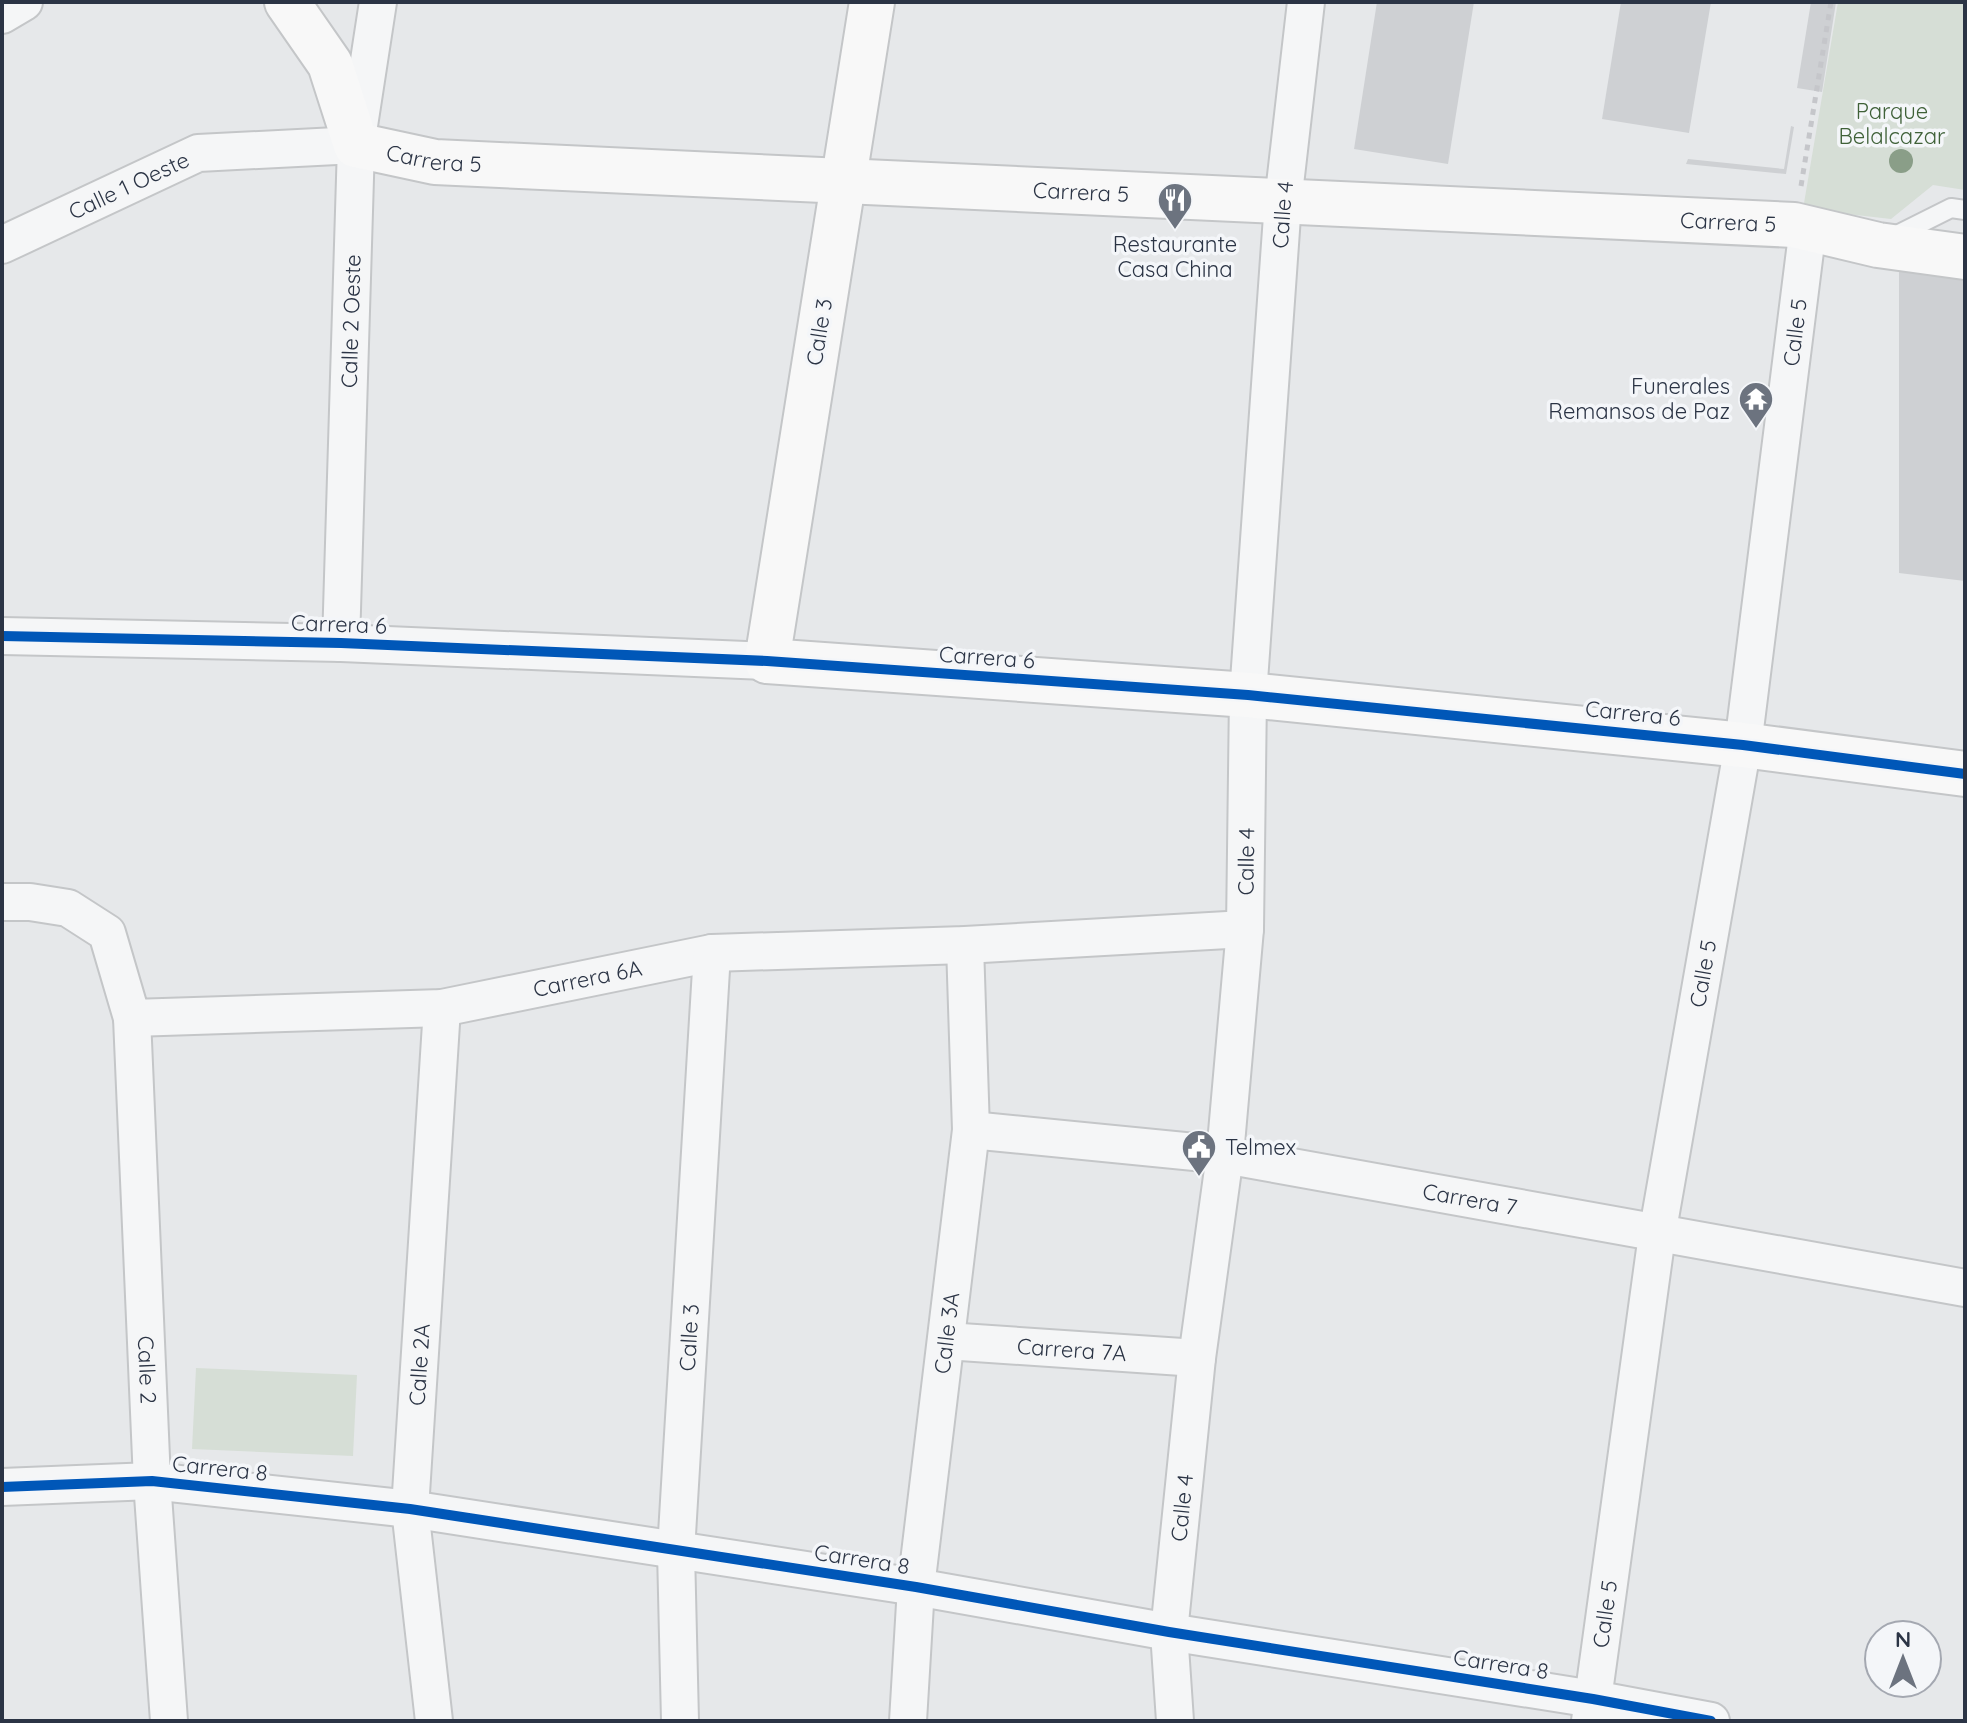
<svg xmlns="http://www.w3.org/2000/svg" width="1967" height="1723" viewBox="0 0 1967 1723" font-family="Quicksand,sans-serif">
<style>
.green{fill:#d6ded6}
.building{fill:#ced0d3}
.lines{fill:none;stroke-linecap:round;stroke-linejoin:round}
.lane-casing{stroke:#c4c6c8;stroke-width:22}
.street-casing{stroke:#c4c6c8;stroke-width:40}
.secondary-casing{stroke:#c4c6c8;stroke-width:48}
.path{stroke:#c5c6ca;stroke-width:5;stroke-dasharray:6 6;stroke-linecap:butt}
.lane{stroke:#f5f6f7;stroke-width:18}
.street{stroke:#f5f6f7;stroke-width:36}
.secondary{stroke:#f8f8f8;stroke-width:44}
.cycleway-casing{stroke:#f4f6f9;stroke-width:15}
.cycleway{stroke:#0057b8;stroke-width:10}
.tree{fill:#8a9e88}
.labels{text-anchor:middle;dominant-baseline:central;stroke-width:7;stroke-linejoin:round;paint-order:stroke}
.park-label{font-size:22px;fill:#3f6138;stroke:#f4f6f9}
.street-label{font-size:22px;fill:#2b3445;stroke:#f4f6f9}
.poi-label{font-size:22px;fill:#2b3445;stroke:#f4f6f9}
</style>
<rect width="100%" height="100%" fill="#e6e8ea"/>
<!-- green -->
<g class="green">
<path d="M1838,2H1965V190L1933,185L1891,219L1803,209Z"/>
<path d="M196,1368L357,1375L353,1456L192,1449Z"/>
</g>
<!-- building -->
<g class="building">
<path d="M1377,2H1474L1448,164L1354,149Z"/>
<path d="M1621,2H1711L1689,133L1602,119Z"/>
<path d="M1811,2H1836L1822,92L1797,88Z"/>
<path d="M1791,126L1794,127L1786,174L1686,164L1688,159L1784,169Z"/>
<path d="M1899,262L1965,273V581L1899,573Z"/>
</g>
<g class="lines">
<!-- lane casing -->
<g class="lane-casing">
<path id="lane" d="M1891,238L1951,208L1965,210"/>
</g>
<!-- street casing -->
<g class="street-casing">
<g id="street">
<path d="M2,15L24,2"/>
<path id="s1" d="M2,245L198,153L356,145"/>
<path d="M2,636L341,643L767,661"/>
<path id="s2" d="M341,643L356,145L378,2"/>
<path id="s3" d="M2,902H30L68,908L107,933L132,1018L442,1008L712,953L965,945L1245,929"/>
<path id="s4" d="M132,1018L152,1481L169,1721"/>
<path id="s5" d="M971,1130L1225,1155L1965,1288"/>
<path id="s6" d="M946,1341L1197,1358"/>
<path d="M2,1487L152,1481L410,1509L916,1587L1169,1632L1593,1699L1711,1721"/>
<path id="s7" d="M434,1721L410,1509L442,1008"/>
<path id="s8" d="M680,1721L676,1551L712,953"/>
<path id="s9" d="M908,1721L916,1587L971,1130L965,945"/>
<path id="s10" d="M1175,1721L1169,1632L1197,1358L1225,1155L1245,929L1248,695L1283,202L1306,2"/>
<path id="s11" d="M1590,1721L1657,1235L1743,745L1808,227"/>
</g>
</g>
<!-- secondary casing -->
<g class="secondary-casing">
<g id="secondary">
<path id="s12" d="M287,2L330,64L356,145L435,162L1794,225L1878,245L1965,257"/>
<path d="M872,2L767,661L1248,695L1743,745L1965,774"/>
</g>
</g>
<!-- path -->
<path class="path" d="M1801,186L1831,2"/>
<!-- lane -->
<use href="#lane" class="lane"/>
<!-- street -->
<use href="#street" class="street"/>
<!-- secondary -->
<use href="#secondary" class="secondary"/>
<!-- cycleway casing -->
<g class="cycleway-casing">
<g id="cycleway">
<path d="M2,636L341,643L767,661L1248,695L1743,745L1965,774"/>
<path d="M2,1487L152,1481L410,1509L916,1587L1169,1632L1593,1699L1711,1721"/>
</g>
</g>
<!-- cycleway -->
<use href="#cycleway" class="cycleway"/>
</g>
<!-- trees -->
<circle class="tree" cx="1901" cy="161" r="12"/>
<!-- icons -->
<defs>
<g id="restaurant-pin" transform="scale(1.8)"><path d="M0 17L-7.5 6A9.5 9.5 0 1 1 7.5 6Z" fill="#6c737f" stroke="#f4f6f9"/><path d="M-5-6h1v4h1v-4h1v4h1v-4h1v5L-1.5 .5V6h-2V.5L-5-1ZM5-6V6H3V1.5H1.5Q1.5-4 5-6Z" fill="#fff"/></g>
<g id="temple-pin" transform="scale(1.8)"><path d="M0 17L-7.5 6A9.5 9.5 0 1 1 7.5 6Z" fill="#6c737f" stroke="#f4f6f9"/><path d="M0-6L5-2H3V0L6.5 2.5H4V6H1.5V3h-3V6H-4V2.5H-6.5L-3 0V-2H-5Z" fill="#fff"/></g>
<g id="civic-pin" transform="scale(1.8)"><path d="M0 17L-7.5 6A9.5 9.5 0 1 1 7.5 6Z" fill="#6c737f" stroke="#f4f6f9"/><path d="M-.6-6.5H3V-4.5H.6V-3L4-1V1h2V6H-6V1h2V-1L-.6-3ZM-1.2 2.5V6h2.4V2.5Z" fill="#fff"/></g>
</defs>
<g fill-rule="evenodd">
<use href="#restaurant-pin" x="1175" y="200"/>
<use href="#temple-pin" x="1756" y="399"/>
<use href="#civic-pin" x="1199" y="1147"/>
</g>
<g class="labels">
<!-- park labels -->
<g class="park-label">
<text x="1892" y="111">Parque<tspan x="1892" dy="25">Belalcazar</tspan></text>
</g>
<!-- street labels -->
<g class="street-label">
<text stroke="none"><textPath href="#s12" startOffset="240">Carrera 5</textPath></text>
<text stroke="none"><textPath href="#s1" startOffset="140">Calle 1 Oeste</textPath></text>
<text stroke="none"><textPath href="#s12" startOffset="888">Carrera 5</textPath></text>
<text stroke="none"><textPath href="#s10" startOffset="1512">Calle 4</textPath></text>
<text stroke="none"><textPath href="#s12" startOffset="1536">Carrera 5</textPath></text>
<text stroke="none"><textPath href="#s2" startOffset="322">Calle 2 Oeste</textPath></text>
<text transform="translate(819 332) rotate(-81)">Calle 3</text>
<text stroke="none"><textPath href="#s11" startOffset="1404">Calle 5</textPath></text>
<text transform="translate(339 624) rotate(2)">Carrera 6</text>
<text transform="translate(987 657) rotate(4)">Carrera 6</text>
<text transform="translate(1633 713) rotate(6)">Carrera 6</text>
<text stroke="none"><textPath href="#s10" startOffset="864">Calle 4</textPath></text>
<text stroke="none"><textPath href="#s11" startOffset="756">Calle 5</textPath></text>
<text stroke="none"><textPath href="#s3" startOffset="660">Carrera 6A</textPath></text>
<text stroke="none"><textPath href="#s5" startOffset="504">Carrera 7</textPath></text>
<text stroke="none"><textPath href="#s9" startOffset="390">Calle 3A</textPath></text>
<text stroke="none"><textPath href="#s8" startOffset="384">Calle 3</textPath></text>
<text stroke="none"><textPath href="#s6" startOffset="126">Carrera 7A</textPath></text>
<text stroke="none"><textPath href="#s7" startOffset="358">Calle 2A</textPath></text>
<text stroke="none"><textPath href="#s4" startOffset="352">Calle 2</textPath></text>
<text transform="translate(220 1468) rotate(6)">Carrera 8</text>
<text stroke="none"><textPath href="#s10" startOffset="214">Calle 4</textPath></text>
<text transform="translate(862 1559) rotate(9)">Carrera 8</text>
<text stroke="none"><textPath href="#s11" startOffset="108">Calle 5</textPath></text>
<text transform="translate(1501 1664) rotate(9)">Carrera 8</text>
</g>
<!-- poi labels -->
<g class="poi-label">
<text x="1175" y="244">Restaurante<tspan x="1175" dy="25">Casa China</tspan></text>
<text x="1730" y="386" text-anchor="end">Funerales<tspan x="1730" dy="25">Remansos de Paz</tspan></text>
<text x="1225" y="1147" text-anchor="start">Telmex</text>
</g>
</g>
<!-- border -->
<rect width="1967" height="1723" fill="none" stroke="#2b3445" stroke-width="8"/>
<!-- north arrow -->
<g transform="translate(1903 1659)"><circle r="38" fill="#f4f6f9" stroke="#a4a8b1" stroke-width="2"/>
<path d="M0-6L14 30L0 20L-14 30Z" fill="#6c737f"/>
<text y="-12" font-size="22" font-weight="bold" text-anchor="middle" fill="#2b3445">N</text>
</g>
</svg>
